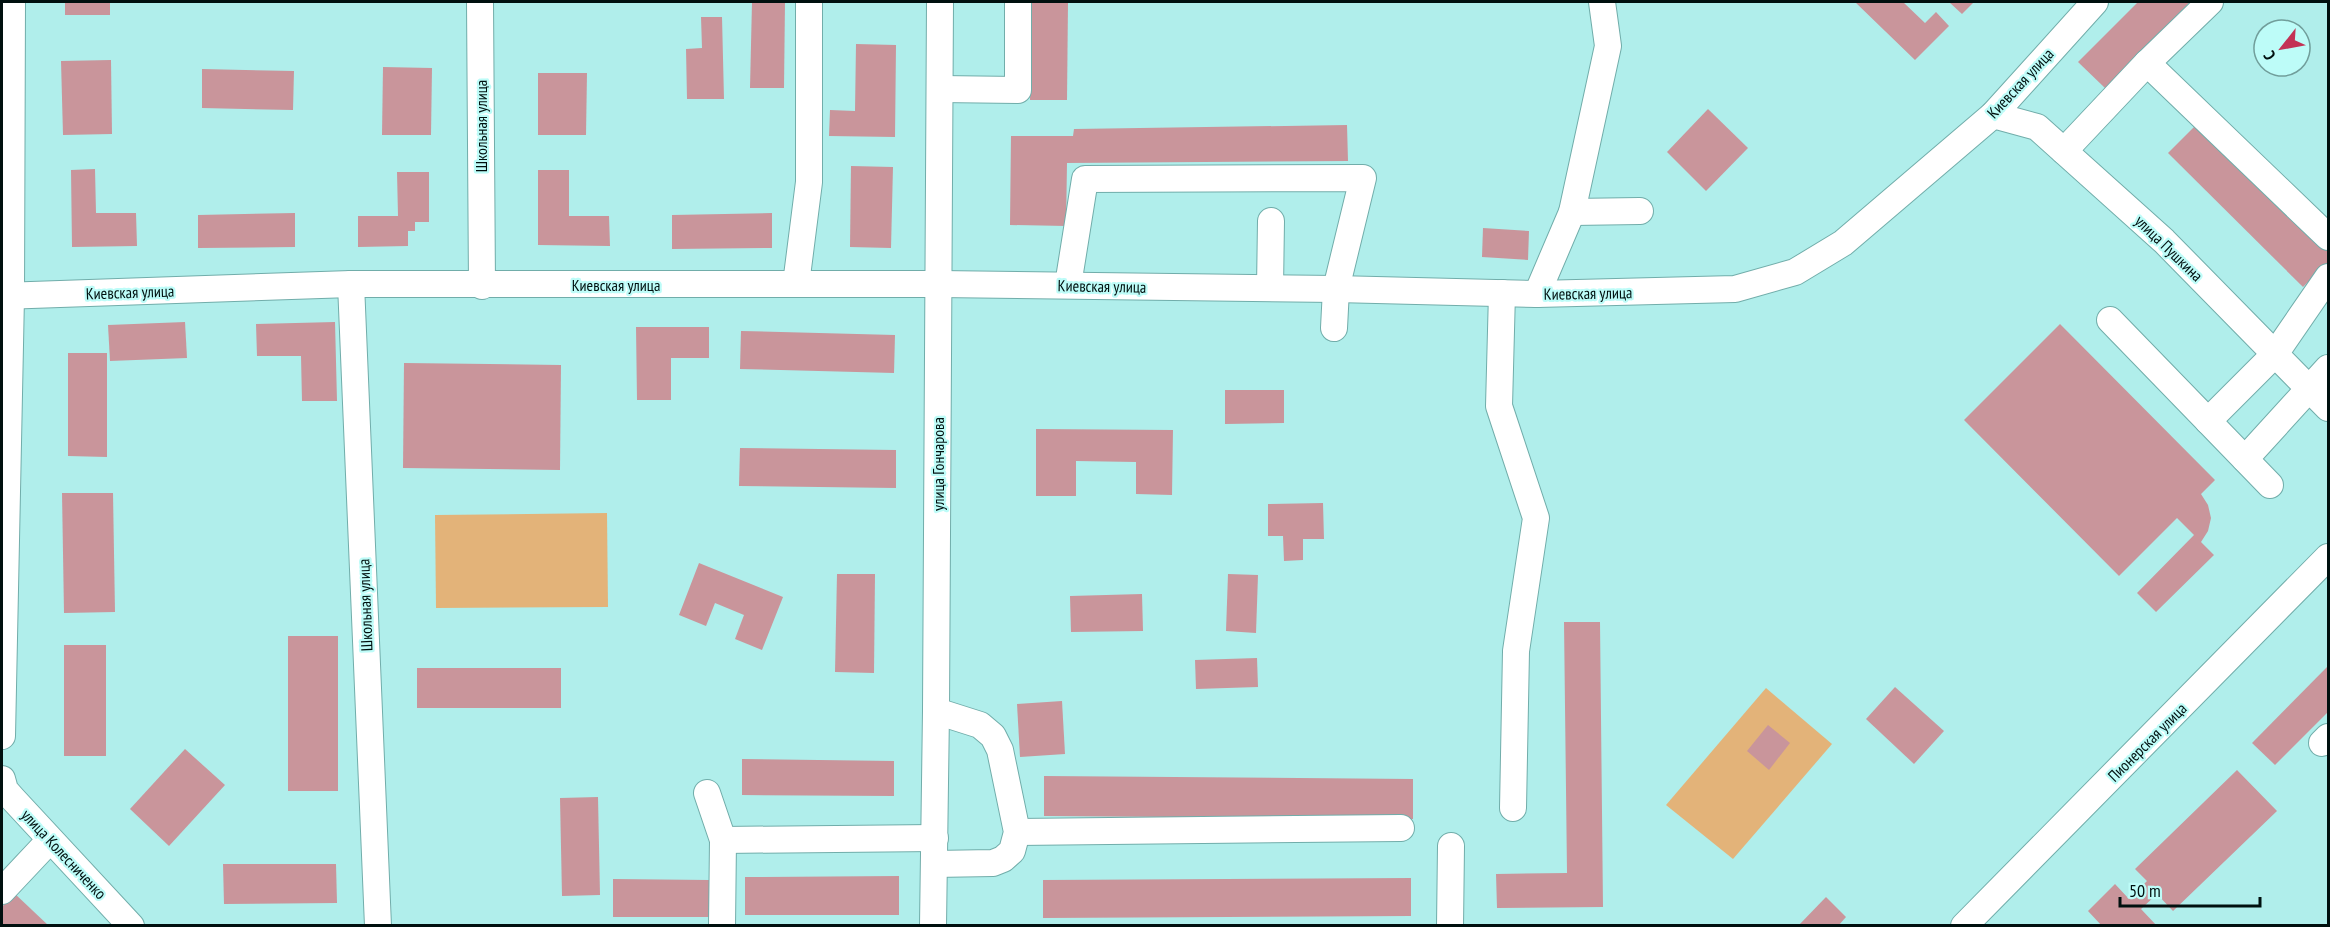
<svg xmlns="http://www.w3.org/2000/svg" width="2330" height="927" viewBox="0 0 2330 927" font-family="'PT Sans Narrow',sans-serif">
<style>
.green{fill:#e3b379}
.building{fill:#c9959b}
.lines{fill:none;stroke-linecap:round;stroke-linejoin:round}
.minor-casing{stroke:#71adaa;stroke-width:28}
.minor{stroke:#fff;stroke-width:26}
.labels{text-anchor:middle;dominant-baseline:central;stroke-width:4.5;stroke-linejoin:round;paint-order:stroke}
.street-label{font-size:16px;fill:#00100f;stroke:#bdfcf8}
</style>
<rect width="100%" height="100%" fill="#b0eeeb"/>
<!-- green -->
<g class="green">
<path d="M607,513L608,607L436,608L435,515Z"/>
<path d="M1766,688L1832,744L1733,859L1666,805Z"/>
</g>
<!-- building -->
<g class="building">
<rect x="65" y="2" width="45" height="13"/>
<path d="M752,2H785L784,88H750Z"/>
<path d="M1031,2H1068L1067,100H1030Z"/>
<path d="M1855,2H1903L1925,23L1936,12L1949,26L1915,60Z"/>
<path d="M1949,2H1974L1962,14Z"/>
<path d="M2138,2H2190L2105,88L2078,62Z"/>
<path d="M701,17H722L724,99H687L686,49L702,48Z"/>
<path d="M856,44L896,45L895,137L829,136L830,110L855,111Z"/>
<path d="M111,60L112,134L63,135L61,61Z"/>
<path d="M383,67L432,68L431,135H382Z"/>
<path d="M202,69L294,71L293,110L202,108Z"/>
<path d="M538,73H587L586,135H538Z"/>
<path d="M1708,109L1748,148L1706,191L1667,152Z"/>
<path d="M2199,122L2328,251V262L2303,287L2168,153Z"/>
<path d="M1347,125L1348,161L1067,163L1066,226L1010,225L1011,136H1073L1074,129Z"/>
<path d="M851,166L893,167L891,248L850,247Z"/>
<path d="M95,169L96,213H136L137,246L72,247L71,170Z"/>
<path d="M538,170H569V216H609L610,246L538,245Z"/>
<path d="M397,172H429V222H415V231H408V246L358,247V216H398Z"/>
<path d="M295,213V247L198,248V215Z"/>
<path d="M772,213V248L672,249V215Z"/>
<path d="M1483,228L1529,231L1528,260L1482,257Z"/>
<path d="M185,322L187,358L110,361L108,325Z"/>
<path d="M335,322L337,401H302L301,356H257L256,324Z"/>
<path d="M2060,324L2215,480L2201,494L2208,505L2211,518L2208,531L2201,542L2214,555L2156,612L2137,593L2194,535L2177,518L2119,576L1964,420Z"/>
<path d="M636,327H709V358H671V400H637Z"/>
<path d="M741,331L895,335L894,373L740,369Z"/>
<path d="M68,353H107V457L68,456Z"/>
<path d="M404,363L561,365L560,470L403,468Z"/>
<path d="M1225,390H1284V423L1225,424Z"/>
<path d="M1036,429L1173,430L1172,495L1136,494V462L1076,461V496H1036Z"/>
<path d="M740,448L896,450V488L739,486Z"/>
<path d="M62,493H113L115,612L64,613Z"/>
<path d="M1323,503L1324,539H1303V560L1284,561L1283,536H1268V504Z"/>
<path d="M699,563L783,597L762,650L735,639L744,615L715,603L706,626L679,615Z"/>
<path d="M837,574H875L874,673L835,672Z"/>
<path d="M1228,574L1258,575L1256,633L1226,631Z"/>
<path d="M1142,594L1143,631L1071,632L1070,596Z"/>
<path d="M1564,622H1600L1603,907L1497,908L1496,874L1567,873Z"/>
<rect x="288" y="636" width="50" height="155"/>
<rect x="64" y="645" width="42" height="111"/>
<path d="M1257,658L1258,687L1196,689L1195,660Z"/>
<path d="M2328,666V712L2275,765L2252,743Z"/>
<rect x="417" y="668" width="144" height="40"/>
<path d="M1895,687L1944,731L1914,764L1866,719Z"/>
<path d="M1062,701L1065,754L1020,757L1017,704Z"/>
<path d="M1768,725L1790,743L1769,770L1747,751Z"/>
<path d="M185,749L225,785L169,846L130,809Z"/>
<path d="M742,759L894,761V796L742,795Z"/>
<path d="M2237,770L2277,811L2173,911L2157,894L2141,909L2157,926H2102L2088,911L2115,884L2129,899L2147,881L2135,869Z"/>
<path d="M1044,776L1413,779V819L1044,816Z"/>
<path d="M598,797L600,895L562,896L560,798Z"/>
<path d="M223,864H336L337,903L224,904Z"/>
<path d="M899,876V915H745V877Z"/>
<path d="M1411,878V916L1043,918V880Z"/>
<path d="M613,879L709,880V917H613Z"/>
<path d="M14,893L49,926L2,924V907Z"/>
<path d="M1826,897L1846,917L1838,926H1798Z"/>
</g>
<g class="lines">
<!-- minor casing -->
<g class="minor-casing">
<g id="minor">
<path d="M480,2L482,286"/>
<path d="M2147,63L2210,2"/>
<path d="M940,89L1018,90V2"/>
<path d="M1993,115L2037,127L2164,241L2328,408"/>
<path d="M2064,151L2147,63L2328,237"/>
<path d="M1572,212L1640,211"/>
<path d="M351,284L378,926"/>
<path d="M796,284L809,182V2"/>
<path d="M1068,285L1085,179L1363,178L1336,289L1334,328"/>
<path d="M1270,288L1271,221"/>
<path d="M1502,293L1499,406L1536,518L1516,651L1513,808"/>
<path d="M1537,294L1572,212L1608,46L1602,2"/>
<path d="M2,296L351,284H939L1336,289L1537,294L1735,289L1795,272L1843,243L1993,115L2095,2"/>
<path d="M2110,320L2208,421"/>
<path d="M2245,459L2328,368"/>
<path d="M2270,485L2208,421L2275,354L2328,277"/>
<path d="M2,736L11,296L12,2"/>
<path d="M2322,743L2328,737"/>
<path d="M2,779L5,790L13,799L131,926"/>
<path d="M707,793L723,840L722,926"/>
<path d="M1017,832L1401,828"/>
<path d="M723,840L935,838"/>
<path d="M934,864L993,863L1003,859L1012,851L1017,832L1000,750L993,736L980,725L936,711"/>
<path d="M2,891L50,840"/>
<path d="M933,926L936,711L940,2"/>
<path d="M1450,926L1451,846"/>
<path d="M1964,926L2328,557"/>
</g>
</g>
<!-- minor -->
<use href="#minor" class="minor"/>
</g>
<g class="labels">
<!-- street labels -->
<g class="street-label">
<text transform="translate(2020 83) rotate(-47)">Киевская улица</text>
<text transform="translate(481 126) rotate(-90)">Школьная улица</text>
<text transform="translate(2169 248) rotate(44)">улица Пушкина</text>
<text x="616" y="285">Киевская улица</text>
<text transform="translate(1102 286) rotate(1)">Киевская улица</text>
<text transform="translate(130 292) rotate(-2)">Киевская улица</text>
<text transform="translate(1588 293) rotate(-1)">Киевская улица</text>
<text transform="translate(938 464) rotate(-90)">улица Гончарова</text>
<text transform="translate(365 605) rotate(-92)">Школьная улица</text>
<text transform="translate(2147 742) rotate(-45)">Пионерская улица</text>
<text transform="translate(64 854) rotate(47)">улица Колесниченко</text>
</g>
</g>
<!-- border -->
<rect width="2330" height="927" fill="none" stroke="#00100f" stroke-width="6"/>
<!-- north arrow -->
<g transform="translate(2282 48) rotate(239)"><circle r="28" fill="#bdfcf8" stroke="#719e9b" stroke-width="1.5"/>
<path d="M0-4.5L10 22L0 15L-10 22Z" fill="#c33356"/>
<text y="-9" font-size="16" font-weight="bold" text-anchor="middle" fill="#00100f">С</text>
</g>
<!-- scale -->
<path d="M2120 897v9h140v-9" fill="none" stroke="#00100f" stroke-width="3"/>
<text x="2129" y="897" font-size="18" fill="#00100f" stroke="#bdfcf8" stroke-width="4.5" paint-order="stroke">50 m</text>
</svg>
